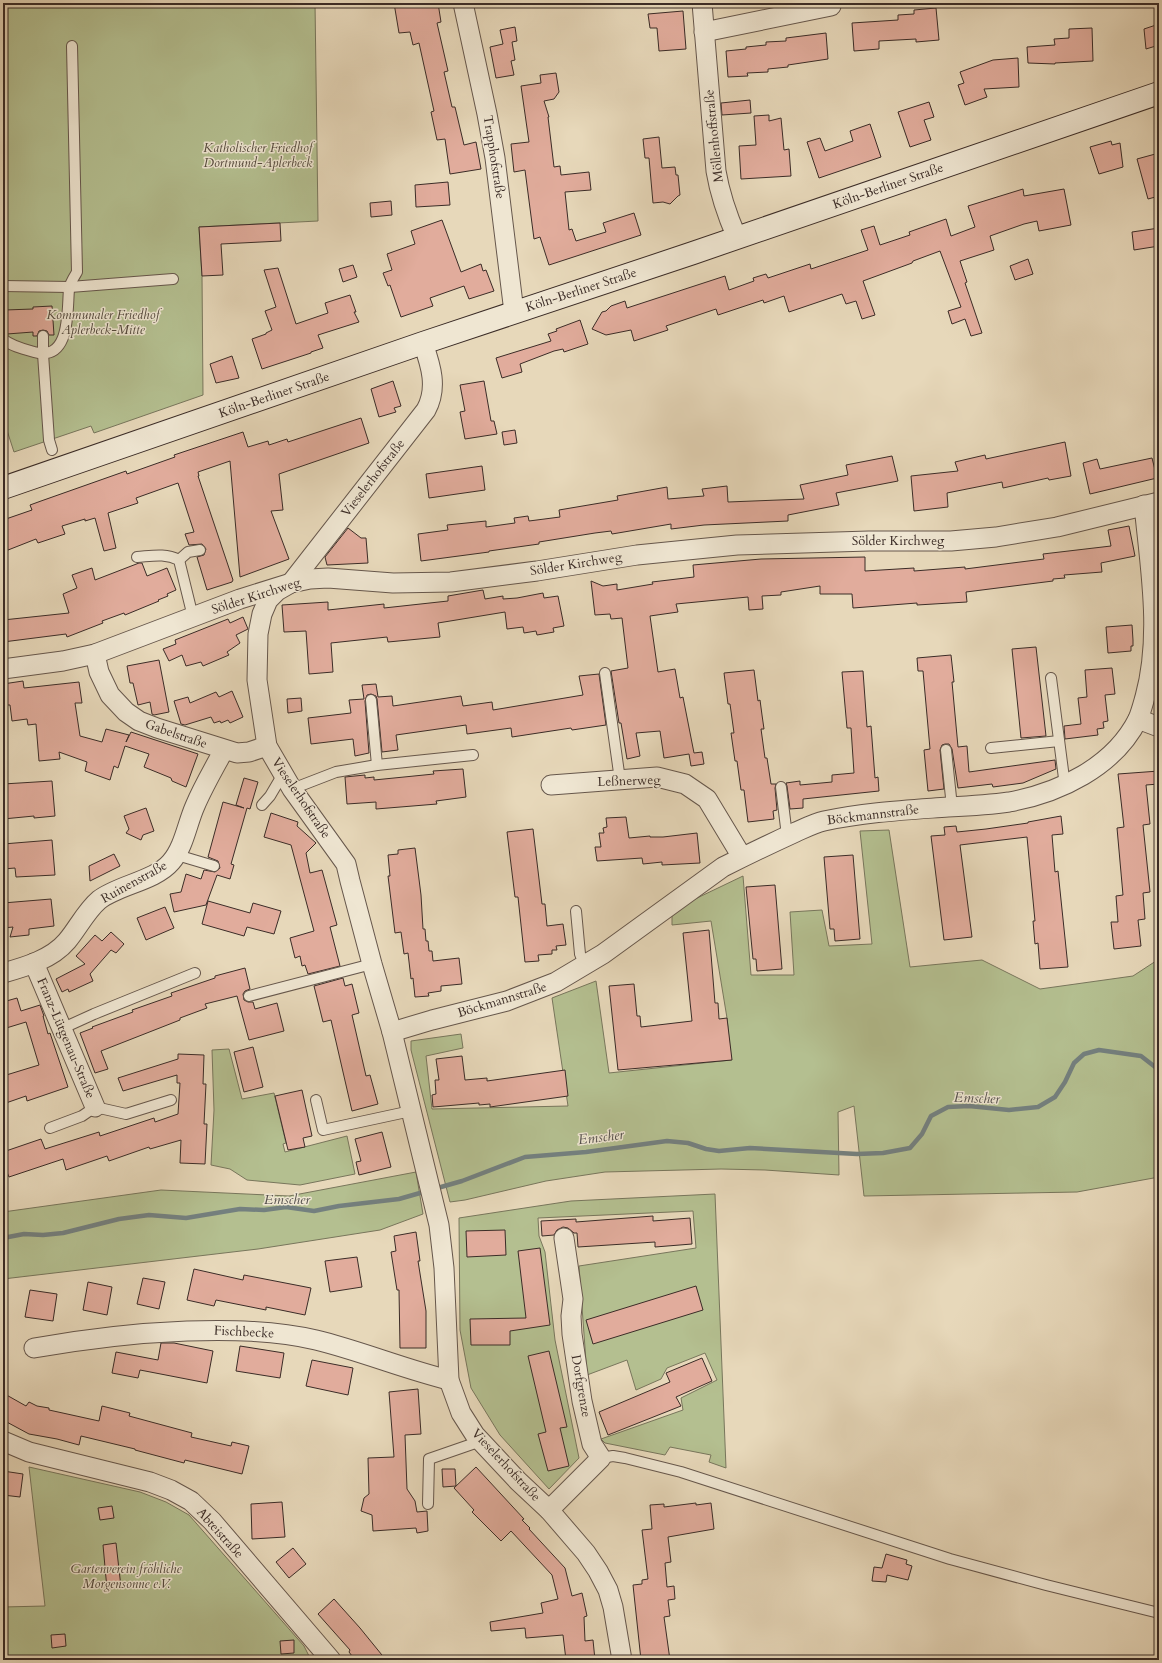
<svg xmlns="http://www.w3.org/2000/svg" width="1162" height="1663" viewBox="0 0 1162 1663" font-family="Cardo,serif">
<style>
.green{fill:#b4bf90;stroke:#78765c}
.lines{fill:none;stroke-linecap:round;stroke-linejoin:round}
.stream{stroke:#74807f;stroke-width:4.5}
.building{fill:#e1ac9c;stroke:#3b2c27}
.lane-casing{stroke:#66574c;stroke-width:12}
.street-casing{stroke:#66574c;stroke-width:21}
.secondary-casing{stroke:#3b2c27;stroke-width:24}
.lane{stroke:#efe6d2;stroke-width:10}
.street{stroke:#efe6d2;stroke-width:19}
.secondary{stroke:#efe6d2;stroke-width:22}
.labels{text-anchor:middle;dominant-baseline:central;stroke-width:3;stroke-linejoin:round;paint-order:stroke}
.street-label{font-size:13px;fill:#3b2c27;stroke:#efe6d2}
.park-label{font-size:13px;font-style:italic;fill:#53493c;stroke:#efe6d2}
.water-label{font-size:14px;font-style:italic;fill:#534f4c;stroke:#efe6d2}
</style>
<rect width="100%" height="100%" fill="#e7d8ba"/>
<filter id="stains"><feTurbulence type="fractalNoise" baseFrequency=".005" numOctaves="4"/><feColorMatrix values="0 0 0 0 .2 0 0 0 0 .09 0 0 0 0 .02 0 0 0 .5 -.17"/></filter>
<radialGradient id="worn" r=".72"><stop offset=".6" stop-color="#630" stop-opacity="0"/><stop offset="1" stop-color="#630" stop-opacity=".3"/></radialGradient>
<!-- green -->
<g class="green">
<path d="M3,3H315L318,221L199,227L202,276L203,395L94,433L91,426L14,452L3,418Z"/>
<path d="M889,830L910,967L982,960L1040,989L1133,976L1159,959V1177L1077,1192L864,1196L854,1106L838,1112L839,1175L765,1170L721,1169L605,1172L546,1181L465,1200L450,1202L411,1050V1041L461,1034L463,1048L426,1056L432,1109L568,1106L552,998L596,981L609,1073L731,1060L727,1018L711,921L672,925V910L743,876L751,975H794L790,912L822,910L829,946L872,944L860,831Z"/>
<path d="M229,1049L242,1099L274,1093L286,1143L283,1144L285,1152L347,1136L355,1174L300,1185L247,1180L230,1169L211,1165L214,1110L212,1050Z"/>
<path d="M416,1172L423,1214L380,1230L258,1249L3,1279V1212L161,1190L289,1196Z"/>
<path d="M715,1194L726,1468L709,1462L711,1455L670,1447L665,1455L605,1443L601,1439L683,1410L681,1398L717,1380L705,1353L667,1368L661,1379L636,1390L627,1360L587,1375L579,1266L696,1248L693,1211L538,1218L539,1236L545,1252L555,1340L579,1458L549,1489L500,1435L471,1388L460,1330L459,1218L571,1201Z"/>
<path d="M29,1467L140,1492L166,1502L189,1515L304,1646L311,1660H3V1607L45,1606Z"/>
</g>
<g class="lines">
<!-- stream -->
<g class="stream">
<path d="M434,1189L462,1181L525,1157L586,1152L667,1141L688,1143L706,1149L719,1151L750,1148L857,1154L883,1153L910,1148L922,1134L931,1116L948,1107L969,1106L1009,1110L1038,1107L1055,1097L1065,1082L1074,1063L1084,1054L1099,1050L1141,1056L1159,1070"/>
<path d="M3,1238L24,1234L43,1235L63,1233L119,1219L149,1215L186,1218L240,1209L264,1210L286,1207L314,1211L339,1206L399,1199L427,1191"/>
</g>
</g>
<!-- building -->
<g class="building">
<path d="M394,3H438L441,22L437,23L448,71L444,72L452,107H455L464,145L476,142L481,169L450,174L445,139L437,140L431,112L434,111L419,43L413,45L410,32L399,33Z"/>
<path d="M936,8L939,40L916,42V39L879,41V49L854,51L852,23L898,20V15L914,14V10Z"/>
<path d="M683,11L686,49L659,51L657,28H650L648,14Z"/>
<path d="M1159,24V45L1146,49L1144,29Z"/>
<path d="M515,27L517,41L512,42L515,60L511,61L514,75L496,78L490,47L503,44L500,30Z"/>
<path d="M1092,28L1093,61L1055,63V64L1028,63L1027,47L1055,45L1054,39L1069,38V29Z"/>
<path d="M826,33L828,59L788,65V67L768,69V72L747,73L748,76L728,77L726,51L746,49V47L766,45V42L786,41V38Z"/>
<path d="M1018,58L1019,87L984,89L987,97L965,105L958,85L964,83L960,72L993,60Z"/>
<path d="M556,73L559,92L554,99L544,101L549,117H548L554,167L560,166L561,175L589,172L591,190L565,192L569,230L572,229L576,241L606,232L603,223L634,213L641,235L549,265L540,237L534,239L525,170L514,172L511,144L529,142L521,86L541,83L540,75Z"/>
<path d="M750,100L751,113L722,115L721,103Z"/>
<path d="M929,102L934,117L924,120L931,140L910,147L898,112Z"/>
<path d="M769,115V121L781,118L784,150L789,149L791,176L741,179L739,146L756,145L754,116Z"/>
<path d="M870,124L881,157L819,178L807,142L820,138L825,151L853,141L850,131Z"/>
<path d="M659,137L662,168L675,167L676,175H678L680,195L678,196L670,204L663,202L653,203L649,158H645L643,139Z"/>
<path d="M1111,141L1112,145L1120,143L1123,167L1099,174L1090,147Z"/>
<path d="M1159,153V196L1148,199L1137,159Z"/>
<path d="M448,182L450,205L416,207L415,185Z"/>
<path d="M1023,189L1024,196L1064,189L1071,225L1039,231L1037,221L1024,224L990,236L994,250L960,261L967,282L965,283L982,333L971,336L965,319L952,324L948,311L961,307L940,251L913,261L912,263L863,281L875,315L862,319L856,301L846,304L842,294L789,312L784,296L764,303L763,300L718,315L716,309L666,326L668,330L634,341L631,330L606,335L592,329L602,312L606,311L611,306L625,301L627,308L725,276L729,290L754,281L753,278L766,274L768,278L810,264L811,269L868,250L861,230L874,226L880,245L910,235L909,232L946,219L951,236L975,227L968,206Z"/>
<path d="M391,201L392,215L371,217L370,203Z"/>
<path d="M442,220L461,272L481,264L483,271L486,270L494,291L469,299L464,286L430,298L433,306L401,317L390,285L388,286L383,273L392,270L387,254L415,244L411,231Z"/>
<path d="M280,223L281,241L221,244L223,275L202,276L199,227Z"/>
<path d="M1159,228V246L1134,250L1132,232Z"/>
<path d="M1028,259L1033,274L1015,280L1010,266Z"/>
<path d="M353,265L357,277L343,282L339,269Z"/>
<path d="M278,268L296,324L328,313L325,303L350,295L356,312H354L359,322L318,335L323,348L311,352V353L262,369L252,339L266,334V333L272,330L265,311L276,307L264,270Z"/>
<path d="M52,306L54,335H49L47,331L43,330L39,331L37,336H33V332L7,334L5,310L33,309V307Z"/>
<path d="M580,320L588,344L564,352L563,349L554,351L520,364L522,372L502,378L496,358L551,341L548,334L557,331L556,329Z"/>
<path d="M232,356L239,378L216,383L210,364Z"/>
<path d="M393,381L401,406L394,408L396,412L379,417L371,389Z"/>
<path d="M484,381L491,421H494L497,434L465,439L460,412L465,411L460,385Z"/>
<path d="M361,418L369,443L279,474L283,510L271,511L289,559L240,577L230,461L198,472L199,476H198L233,580L232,582L207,590L197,557L204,555L206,549L202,544L189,545L185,534L194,532L178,483L136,498L138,503L108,513L116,548L104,551L95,518L85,521V519L62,526L65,534L38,543L36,539L3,552V520L32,510L30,505L41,501L126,471L127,474L175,457L174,455L243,432L248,447L268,441L269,445L287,439L288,442Z"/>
<path d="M515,430L517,443L504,445L502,432Z"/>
<path d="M1065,442L1071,476L1049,480L1048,478L1003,488L1002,482L947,493L948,507L914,511L911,476L958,471L955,462L985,455L986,459Z"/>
<path d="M892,456L898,481L836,493L839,505L788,515V521L704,525L671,529V524L612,534L611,531L595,533L539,542V544L489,551V552L421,561L418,534L448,530L447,525L486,521V527L515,523L514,518L528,516L529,521L560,517L559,510L618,500L617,496L667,487L668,499L704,496L702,489L727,486L728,502L804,499L800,485L848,475L846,465Z"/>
<path d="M1152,458L1157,478L1090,494L1083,463L1097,459L1100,469Z"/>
<path d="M482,466L485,490L429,498L426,474Z"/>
<path d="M1129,526L1135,556L1101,563L1102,572L1064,575L1065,578L1053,579V581L966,592L967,602L917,605V603L853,608L852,594H820V586L781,592V595L762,596L763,609L749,610L748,597L676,604L678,612L650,616L658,672L675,669L680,698L683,697L694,753L702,752L704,764L691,766L689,754L664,758L660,731L636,733L640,756L627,759L621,723H619L611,671L628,668L622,618L611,619L610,614L595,615L591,581L603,586L617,584V590L653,584L652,582L694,577L693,565L761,559L865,557V571L914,568V571L965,567V569L1044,559L1043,554L1111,546L1108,530Z"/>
<path d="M348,528L361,538H366L368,563L327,565L325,557Z"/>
<path d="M139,563H142L147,576L167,568L176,590L167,594L168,596L158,600L159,601L125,615L124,613L102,621L103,623L67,637L66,634L3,642V620L69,613L63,594L77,588L72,575L92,568L95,580Z"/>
<path d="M483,590L485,599L503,596V599L517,598L543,593L544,598L558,596L564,626L553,628L554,632L537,635L536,631L524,633L523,627L507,629L505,612L438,623L440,637L388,642L387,637L331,643L333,672L309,674L306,631L284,632L282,605L328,602V610L384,604V608L448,601V596Z"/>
<path d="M243,617L248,629L236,635L240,643L227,652L229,655L203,666L201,662L186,666L182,655L169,661L163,649L176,644L175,640L228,619L230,623Z"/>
<path d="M1132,625L1133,640V646H1131V651L1108,653L1106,627Z"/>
<path d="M1036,647L1046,736L1021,738L1012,649Z"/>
<path d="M951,655L954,682H952L958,747L967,746L969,772L1055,760L1056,769L1023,783L993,787L992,784L958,788L952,749L949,744H945L942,745L940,750L944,789L928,791L924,750L930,749L923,671H918L917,658Z"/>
<path d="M159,660L169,712L154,715L152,714L150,702L138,705L133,683H130L127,666Z"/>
<path d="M1112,668L1115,694L1105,695L1108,721L1103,722L1104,728L1097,729L1098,735L1065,739L1064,726L1081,724L1078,698L1087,697L1085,670Z"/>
<path d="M754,670L758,701L760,700L762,715L764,729H761L765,758H767L771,784H776L775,788L777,810L773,811L774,819L748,822L744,790H741L737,761H735L731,733H734L730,704H728L724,673Z"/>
<path d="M863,671L867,727L871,726L875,778L878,777L879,791L803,799V808L790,809L787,786L786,783L800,781V785L832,782V775L854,773L851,728H847L842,672Z"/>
<path d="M599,674L606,725L572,730L571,728L512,737L511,728L467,734L466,725L396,735L398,750L382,752L377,699L376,696L371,694L367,695L365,701L369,753L355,756L353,739L311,744L308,718L351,713L349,700L364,699L362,685L376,684L378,697L392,696L393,706L461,696L463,706L492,702L493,710L583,695L579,676Z"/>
<path d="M23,681L24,688L79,682L82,703H75L80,736L102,742L106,729L129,735L126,742L131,732L198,754L186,787L172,781L171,778L144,767L149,754L125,746L118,768L114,766L110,780L85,771L87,762L59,752L60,759L39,761L36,724L28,725L27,719L12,721L10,705H3V684Z"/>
<path d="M232,691L243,717L230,723L228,720L221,723L220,721L214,723L211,717L185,725L181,724L174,701L188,697L190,703L216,692L219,697Z"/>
<path d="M301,698L302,711L288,713L287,699Z"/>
<path d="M463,769L466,797L436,801L437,804L376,809V802L347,804L345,777L365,775V778L374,777V780L434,774L433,771Z"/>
<path d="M1159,771V784L1146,785L1150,824L1143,825L1150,892L1143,893L1145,919L1138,920L1141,946L1114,949L1111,922H1118L1116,896L1123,895L1117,828L1124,827L1118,774Z"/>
<path d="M244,778L258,782L250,809L247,808L231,864L234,865L230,879L217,875L206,905L174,912L170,894L181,892L186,874L201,879L204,870L215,872L220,868L218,861L208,857L223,802L244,808L236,805Z"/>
<path d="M52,781L55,816L34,818V816L3,819V784Z"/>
<path d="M146,808L154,831L143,835L141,840L126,833L129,829L124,816Z"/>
<path d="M271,813L298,822L297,826L316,843L306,853L310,873L322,870L337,925L330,927L340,966L308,974L305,965L302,966L300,956L295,958L290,938L314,931L291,845L264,837Z"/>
<path d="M1061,816L1063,834L1052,835L1055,872L1058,871L1068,967L1040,969L1038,943L1035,944L1033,921H1035L1027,837L960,845L972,937L944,940L931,836L945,835L944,827L956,826L957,832L986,829L1028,823V822Z"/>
<path d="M626,817L629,838L650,836V837H663L697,833L700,863L662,865V862L643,864L642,858L597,861L595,847H601L599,833H604L603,828L607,827L606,818Z"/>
<path d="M533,829L542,904H545L547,926L563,924L566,945L556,946L557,950H552V954L538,955L539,961L525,962L518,897H515L507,832Z"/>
<path d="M52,840L55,875L16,877L15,868L3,869V844Z"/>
<path d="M415,848L421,895L423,929H425L426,941H428L429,951H432L433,961L459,958L462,984L441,986V991L428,993L429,996L415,997L413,978L411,979L408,953L404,954L401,932L395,933L388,876H390L388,855L398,854V850Z"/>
<path d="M114,854L120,866L90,881L89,866Z"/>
<path d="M853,855L860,939L835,941L834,929H830L824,857Z"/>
<path d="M775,885L782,969L757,971L756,959H753L746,887Z"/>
<path d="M51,899L54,926L29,929V935L10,937L13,927L3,928V903Z"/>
<path d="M208,901L250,913L253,903L281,911L274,934L247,927L244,936L202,924Z"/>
<path d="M165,907L174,928L146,940L137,918Z"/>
<path d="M709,930L715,1003H718L719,1019L727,1018L732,1060L618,1070L609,986L634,984L637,1016H640L641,1027L692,1021L683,933Z"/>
<path d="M111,932L124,944L116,953L111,950L90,974L93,981L69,992L68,989L62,992L56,979L85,964L76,956L95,935L102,941Z"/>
<path d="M245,968L250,989L245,991L243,994L244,1000L248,1002H253L255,1009L277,1003L284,1031L249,1040L237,996L205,1004L207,1008L180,1018V1020L101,1051L108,1069L95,1073L80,1033L93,1028L92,1027L133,1012L132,1010L172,996L171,993L215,978V976Z"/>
<path d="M343,978L345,986L352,984L359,1013L352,1015L366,1076L370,1075L378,1104L352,1111L331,1020L323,1022L314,986Z"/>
<path d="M17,998L21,1011L40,1005L44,1016H43L48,1034L50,1033L68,1087L27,1101L26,1096L3,1104V1076L39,1065L26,1022L3,1029V1002Z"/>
<path d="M253,1047L263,1087L244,1092L234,1052Z"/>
<path d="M178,1054L204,1055L203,1084H206L204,1124H207L205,1164L180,1163L181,1140L150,1149L149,1147L109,1161L107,1156L66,1170L63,1159L9,1177L7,1172L3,1174V1152L41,1139L45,1149L99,1132L100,1136L154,1118L155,1122L178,1114L180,1083H177V1075L123,1091L118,1078L178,1059Z"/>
<path d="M462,1056L465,1080L487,1078V1081L565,1070L568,1096L490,1107V1104L479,1105V1103L433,1107L432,1095L436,1094L435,1080H439L436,1059Z"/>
<path d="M302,1090L312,1136L303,1138L305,1147L288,1150L275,1096Z"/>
<path d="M382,1132L391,1167L359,1175L356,1162L361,1161L355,1139Z"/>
<path d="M653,1216V1221L690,1218L692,1244L655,1247V1242L578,1247L577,1233H574L568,1228L563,1227L557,1230L554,1235L542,1236L541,1221L576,1219V1222Z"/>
<path d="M505,1230L506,1255L467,1257L466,1231Z"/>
<path d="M416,1232L420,1261H418L426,1311V1348H400L399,1290H397L391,1252L396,1251L394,1236Z"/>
<path d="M540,1248L550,1325L510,1331V1345H471L470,1319L526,1318L518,1251Z"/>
<path d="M357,1257L362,1287L330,1292L325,1261Z"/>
<path d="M194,1269L243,1280L244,1275L311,1288L305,1315L266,1307V1310L216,1300L214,1306L187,1300Z"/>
<path d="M143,1278L165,1282L159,1309L137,1304Z"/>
<path d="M88,1282L112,1287L107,1315L83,1310Z"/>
<path d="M696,1286L703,1310L593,1344L586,1320Z"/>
<path d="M30,1290L57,1294L53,1321L25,1317Z"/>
<path d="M161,1343H174L213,1351L207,1383L140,1370L138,1378L112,1373L116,1352L158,1360Z"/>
<path d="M240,1346L284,1353L280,1378L236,1371Z"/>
<path d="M549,1351L567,1427L560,1428L569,1466L548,1471L538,1434L546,1432L528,1356Z"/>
<path d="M702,1358L712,1381L676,1397L681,1406L608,1435L599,1412L670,1382L666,1373Z"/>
<path d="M312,1360L353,1368L348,1395L306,1386Z"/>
<path d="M418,1389L421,1434L405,1435L407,1489L415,1501L417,1512L427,1511L428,1531L417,1533L416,1528L373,1531L372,1515L361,1511L364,1498L369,1494L368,1458L394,1457L389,1392Z"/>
<path d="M3,1393L26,1406L29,1402L37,1406L49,1408V1410L99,1421L102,1406L130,1413L129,1416L192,1433L191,1437L231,1446L232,1442L249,1446L242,1474L185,1460L184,1463L135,1450V1449L81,1436L79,1445L57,1439L29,1434L3,1420Z"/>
<path d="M476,1467L524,1519L522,1520L530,1528L529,1529L565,1568L572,1596L582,1593L587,1616L584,1617L585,1641L593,1640L595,1660H566L563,1635L526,1638L525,1628L491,1631L490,1622L543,1613L541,1603L558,1599L552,1575L511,1531L501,1541L472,1512L474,1510L454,1488Z"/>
<path d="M442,1469H455L456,1486L443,1487Z"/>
<path d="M3,1471L23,1474L20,1497L3,1495Z"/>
<path d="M282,1502L285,1537L252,1539L251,1504Z"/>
<path d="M696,1503V1505L711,1503L714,1529L668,1537L671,1562L665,1563L667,1587L674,1586L675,1599L668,1600L670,1616L664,1617L670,1660H641L633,1585L642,1584V1580L648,1579L642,1530L652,1529L650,1505L664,1504V1507Z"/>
<path d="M112,1506L114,1518L100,1520L98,1508Z"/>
<path d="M116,1543L121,1587L107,1589L103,1545Z"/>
<path d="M293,1548L306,1564L289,1578L276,1562Z"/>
<path d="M886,1554L907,1560L906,1564L912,1566L908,1580L887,1575L886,1582L872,1581L874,1567L882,1568Z"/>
<path d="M334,1599L360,1628L386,1660H355L349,1652L350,1650L318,1614Z"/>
<path d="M65,1634L66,1646L52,1648L51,1635Z"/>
<path d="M294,1640V1653L281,1654L280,1641Z"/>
</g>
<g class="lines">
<!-- lane casing -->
<g class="lane-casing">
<g id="lane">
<path d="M3,286L70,287L173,279"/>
<path d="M43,336V354L49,440L52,450"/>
<path d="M3,339C11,346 23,349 34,352C71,362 67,311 69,289C70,283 74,277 77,272L72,46"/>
<path d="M137,557C152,556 165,553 179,560L193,617"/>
<path d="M179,560L188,552L200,550"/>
<path d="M605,673L620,780"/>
<path d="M1051,678L1065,786"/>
<path d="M371,700L377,765"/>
<path d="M991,748L1059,741"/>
<path d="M946,750L952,807"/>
<path d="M781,787L787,836"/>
<path d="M292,789L336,772L377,765L473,755"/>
<path d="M262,805L270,796L283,774"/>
<path d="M177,855L214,866"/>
<path d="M576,911L580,954L585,966"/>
<path d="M249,996L372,964"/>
<path d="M61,1029L94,1014L195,973"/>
<path d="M316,1100L323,1130L411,1111"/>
<path d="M50,1128L82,1116L95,1107L126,1114L171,1100"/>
<path d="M601,1458L613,1456L625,1458L681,1472L950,1559L1046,1585L1159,1613"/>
<path d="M428,1504L429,1459L481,1441"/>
</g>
</g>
<!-- street casing -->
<g class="street-casing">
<g id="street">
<path d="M463,3L487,114L495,158L514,312"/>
<path d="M702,3L716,171C720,195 727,215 737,238"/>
<path d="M704,32L831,6"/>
<path d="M423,343C431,366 438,388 426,410L291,583L277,591L268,600L262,614L258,634L257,680L267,746L292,789L346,864L350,881L372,964L392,1032L439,1225L444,1268L449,1380L461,1413L475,1435L518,1481L549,1510L586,1553L598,1571L608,1590L613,1607L622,1660"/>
<path d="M95,654L99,672L110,695L126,712L139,721L157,728L237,753L249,752L267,746"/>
<path d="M3,669L63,661L95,654L240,599L291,583L310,579L328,578L393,583L451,582L537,571L637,555L737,545L869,541H951L996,537L1057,527L1159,502"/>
<path d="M1138,719L1159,727"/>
<path d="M551,785L657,777L685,784L707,799L742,857"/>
<path d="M34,963L95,1107"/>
<path d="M3,973C25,967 52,959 67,941C78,928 86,911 99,900C118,885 155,881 171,862C184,847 187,824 195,806C203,787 214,768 224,750"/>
<path d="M392,1032L432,1020L507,1001L556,982L603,954L723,867C747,855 772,843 796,832C805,828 815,823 824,821C865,812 907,810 948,807C969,806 989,805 1009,802C1059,793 1114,767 1138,719C1141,712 1143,704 1145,697C1162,635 1150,568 1144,505"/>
<path d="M34,1348C85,1339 135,1333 187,1331C230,1330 274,1330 316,1340C361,1351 404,1369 449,1380"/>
<path d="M3,1441L29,1452L150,1482L171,1490L191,1501L212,1521L331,1660"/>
<path d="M549,1510L601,1458L592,1444L582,1401L572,1334L571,1316L573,1299L564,1238"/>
</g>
</g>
<!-- secondary casing -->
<g class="secondary-casing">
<path id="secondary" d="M3,488L423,343L693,253L1159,93"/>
</g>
<!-- lane -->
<use href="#lane" class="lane"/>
<!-- street -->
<use href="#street" class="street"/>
<!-- secondary -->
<use href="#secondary" class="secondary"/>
</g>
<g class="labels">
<!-- street labels -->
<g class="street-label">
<text transform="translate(714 136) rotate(-96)">Möllenhoffstraße</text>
<text transform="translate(494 157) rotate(81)">Trapphofstraße</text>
<text transform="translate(888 186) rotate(-19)">Köln-Berliner Straße</text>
<text transform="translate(581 290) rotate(-18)">Köln-Berliner Straße</text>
<text transform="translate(274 395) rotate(-19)">Köln-Berliner Straße</text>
<text transform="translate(373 478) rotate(-52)">Vieselerhofstraße</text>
<text x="898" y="541">Sölder Kirchweg</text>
<text transform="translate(576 564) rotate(-9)">Sölder Kirchweg</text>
<text transform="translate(256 596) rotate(-18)">Sölder Kirchweg</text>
<text transform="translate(176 734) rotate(19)">Gabelstraße</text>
<text transform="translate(629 781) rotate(-2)">Leßnerweg</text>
<text transform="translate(301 798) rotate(56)">Vieselerhofstraße</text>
<text transform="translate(873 815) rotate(-7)">Böckmannstraße</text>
<text transform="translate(134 882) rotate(-29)">Ruinenstraße</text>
<text transform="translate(502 1000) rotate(-17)">Böckmannstraße</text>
<text transform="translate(66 1038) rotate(67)">Franz-Lütgenau-Straße</text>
<text transform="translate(244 1332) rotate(3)">Fischbecke</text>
<text transform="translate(581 1386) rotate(80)">Dorfgrenze</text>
<text transform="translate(506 1465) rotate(47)">Vieselerhofstraße</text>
<text transform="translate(220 1533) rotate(48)">Abteistraße</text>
</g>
<!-- park labels -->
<g class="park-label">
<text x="258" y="148">Katholischer Friedhof<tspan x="258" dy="15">Dortmund-Aplerbeck</tspan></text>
<text x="103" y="315">Kommunaler Friedhof<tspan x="103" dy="15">Aplerbeck-Mitte</tspan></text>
<text x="126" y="1569">Gartenverein fröhliche<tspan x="126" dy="15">Morgensonne e.V.</tspan></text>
</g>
<!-- water labels -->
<g class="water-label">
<text transform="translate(977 1098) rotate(2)">Emscher</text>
<text transform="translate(601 1137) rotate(-7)">Emscher</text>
<text x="287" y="1199">Emscher</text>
</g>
</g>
<!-- margin -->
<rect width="1162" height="1663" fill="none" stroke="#e7d8ba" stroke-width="16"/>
<rect x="4" y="4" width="1154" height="1655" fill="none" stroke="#3b2c27" stroke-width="2"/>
<rect x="8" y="8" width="1146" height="1647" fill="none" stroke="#3b2c27"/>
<rect width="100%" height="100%" filter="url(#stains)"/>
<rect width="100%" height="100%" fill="url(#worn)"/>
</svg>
